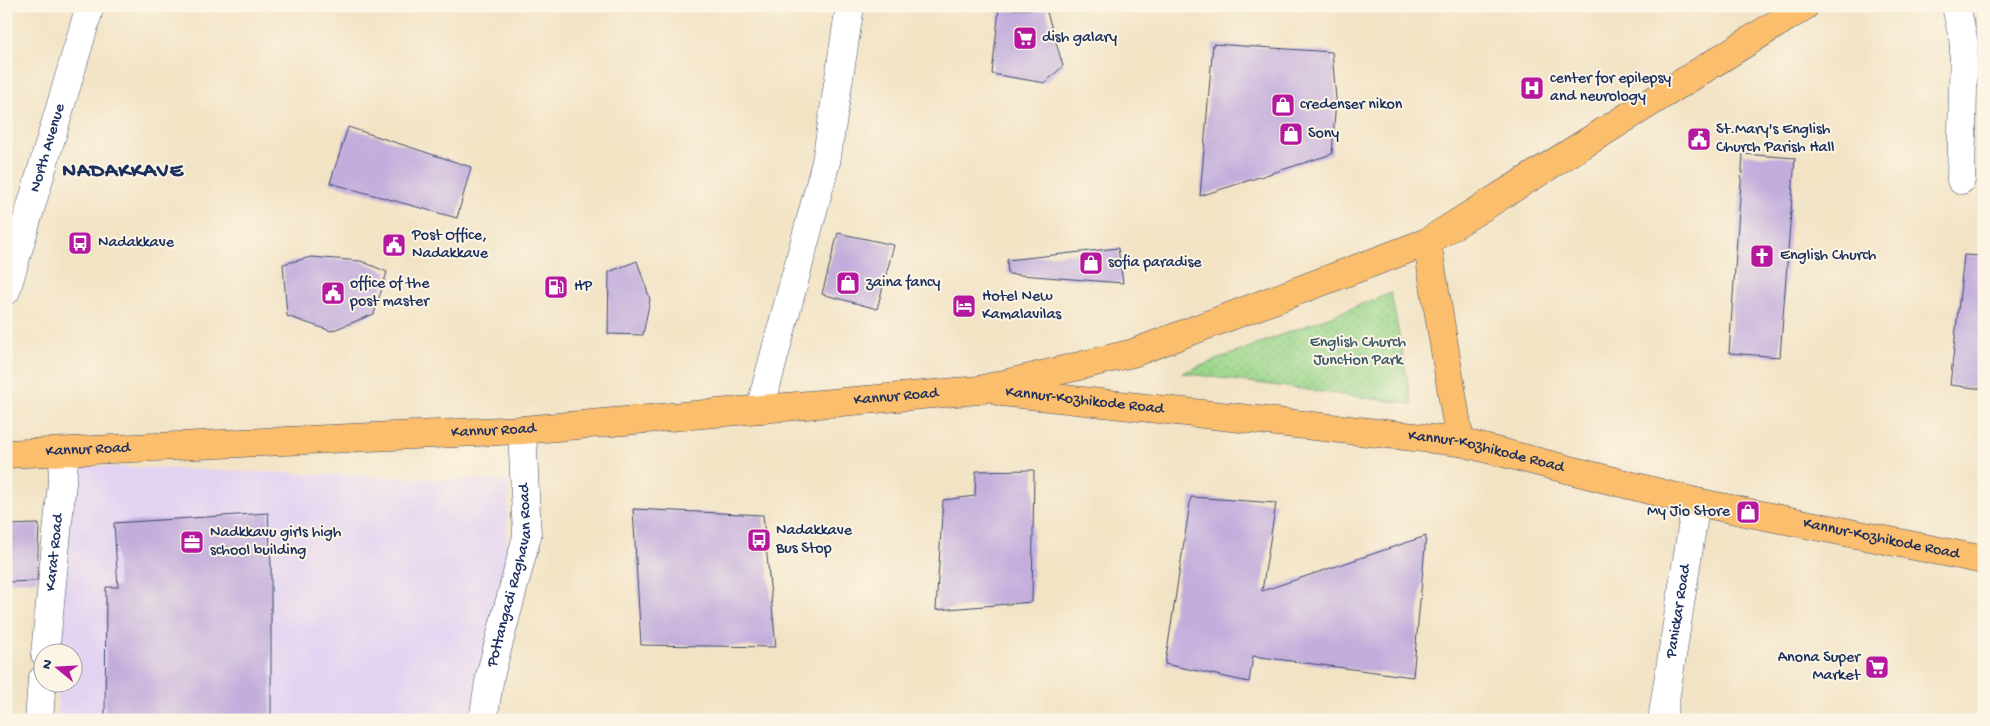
<svg xmlns="http://www.w3.org/2000/svg" width="1990" height="726" viewBox="0 0 1990 726" font-family="'Gochi Hand',sans-serif">
<style>
.built{fill:#e3d3f2}
.park{fill:url(#park-dots);stroke:#5a8274}
.building{fill:#c2addc}
.lines{fill:none;stroke-linecap:round;stroke-linejoin:round}
.minor-casing{stroke:#3b4a6d;stroke-width:29}
.major-casing{stroke:#3b4a6d;stroke-width:29}
.minor{stroke:#fff;stroke-width:28}
.major{stroke:#fabe6d;stroke-width:28}
.labels{text-anchor:middle;dominant-baseline:central;stroke-width:4;stroke-linejoin:round;paint-order:stroke}
.poi-label{font-size:16px;fill:#1b2f5e;stroke:#fcf5e5;text-anchor:start}
.street-label{font-size:16px;fill:#1b2f5e;stroke:#fcf5e5}
.park-label{font-size:16px;fill:#3b5869;stroke:#fcf5e5}
.district-label{font-size:21px;font-weight:bold;letter-spacing:1px;fill:#1b2f5e;stroke:#fcf5e5}
</style>
<defs>
<pattern id="park-dots" width="8" height="8" patternUnits="userSpaceOnUse" patternTransform="scale(1.25)"><rect width="8" height="8" fill="#9ad589"/><path d="M2 2h.1M6 6h.1" fill="none" stroke="#84b779" stroke-width="1.8" stroke-linecap="round"/></pattern>
</defs>
<rect width="100%" height="100%" fill="#fcf5e5"/>
<filter id="ink" filterUnits="userSpaceOnUse"><feTurbulence type="fractalNoise" baseFrequency=".02" numOctaves="2"/><feDisplacementMap in="SourceGraphic" scale="10" xChannelSelector="R" yChannelSelector="G"/><feConvolveMatrix kernelMatrix="1 2 1 2 8 2 1 2 1" color-interpolation-filters="sRGB"/></filter>
<filter id="wash" filterUnits="userSpaceOnUse"><feTurbulence type="fractalNoise" baseFrequency=".0096" numOctaves="4" result="noise"/><feDisplacementMap in="SourceGraphic" scale="20" xChannelSelector="R" yChannelSelector="G"/><feGaussianBlur stdDeviation="1.12" result="paint"/><feColorMatrix in="noise" values="0 0 0 0 0 0 0 0 0 0 0 0 0 0 0 0 0 1.4 0 .05"/><feComposite in="paint" operator="in"/></filter>
<g filter="url(#wash)">
<rect width="100%" height="100%" fill="#f2e3c5"/>
<!-- built -->
<path class="built" d="M67,465L509,481L500,720H57L58,684H72V654L59,653Z"/>
<!-- park -->
<path class="park" d="M1391,293L1412,404L1182,373Z"/>
<g id="blocks">
<!-- building -->
<g class="building">
<path d="M999,9H1046L1063,66L1045,83L992,74Z"/>
<path d="M1213,44L1332,52L1336,99L1332,154L1200,196Z"/>
<path d="M348,127L471,167L457,218L330,183Z"/>
<path d="M1743,154L1795,158L1780,357L1729,353Z"/>
<path d="M838,233L894,245L877,309L822,294Z"/>
<path d="M1118,248L1123,283L1008,274L1007,260Z"/>
<path d="M1964,255L1984,256V389L1950,385Z"/>
<path d="M311,257L361,261L387,272L374,314L331,331L287,316L283,264Z"/>
<path d="M637,261L650,299L643,335L608,334L609,272Z"/>
<path d="M1034,470L1032,602L936,610L943,500L975,496L976,471Z"/>
<path d="M1191,497L1276,503L1262,591L1426,536L1413,677L1253,656L1249,682L1165,664Z"/>
<path d="M633,509L763,515L776,647L641,645Z"/>
<path d="M268,513L271,565V720H105L106,587H118L114,523Z"/>
<path d="M39,524L37,581L6,582V525Z"/>
</g>
</g>
</g>
<g filter="url(#ink)">
<use href="#blocks" fill-opacity="0" stroke="#3b4a6d" stroke-width="1"/>
<g class="lines">
<!-- minor casing -->
<g class="minor-casing">
<g id="minor">
<path d="M1956,6L1964,43L1961,180"/>
<path id="s1" d="M6,291L90,6"/>
<path d="M760,409L826,162L850,6"/>
<path id="s2" d="M45,654L65,452"/>
<path d="M39,720L42,680"/>
<path id="s3" d="M483,720L490,676L527,536L522,430"/>
<path id="s4" d="M1662,720L1696,502"/>
</g>
</g>
<!-- major casing -->
<g class="major-casing">
<g id="major">
<path d="M1427,242L1460,442"/>
<path id="s5" d="M1001,392L1460,442L1696,502L1984,560"/>
<path id="s6" d="M6,454L522,430L979,390L1133,353L1427,242L1805,6"/>
</g>
</g>
<!-- minor -->
<use href="#minor" class="minor"/>
<!-- major -->
<use href="#major" class="major"/>
</g>
</g>
<!-- icons -->
<defs>
<g id="supermarket-square" transform="scale(1.25)"><rect x="-9" y="-9" width="18" height="18" rx="4" fill="#b5179e" stroke="#fcf5e5"/><path d="M-6-5.5h2.5l.6 2H6L4.5 2H-2.5L-4.4-4H-6ZM-1.5 3.2a1.3 1.3 0 1 0 .1 0ZM3 3.2a1.3 1.3 0 1 0 .1 0Z" fill="#fff"/></g>
<g id="hospital-square" transform="scale(1.25)"><rect x="-9" y="-9" width="18" height="18" rx="4" fill="#b5179e" stroke="#fcf5e5"/><path d="M-5-5h3v3.5h4V-5h3V5h-3V1.5h-4V5h-3Z" fill="#fff"/></g>
<g id="shop-square" transform="scale(1.25)"><rect x="-9" y="-9" width="18" height="18" rx="4" fill="#b5179e" stroke="#fcf5e5"/><path d="M-5-2.5h2.3a2.7 3.5 0 0 1 5.4 0H5L5.5 6h-11ZM-1.5-2.5h3a1.5 2.3 0 0 0-3 0Z" fill="#fff"/></g>
<g id="civic-square" transform="scale(1.25)"><rect x="-9" y="-9" width="18" height="18" rx="4" fill="#b5179e" stroke="#fcf5e5"/><path d="M-.6-6.5H3V-4.5H.6V-3L4-1V1h2V6H-6V1h2V-1L-.6-3ZM-1.2 2.5V6h2.4V2.5Z" fill="#fff"/></g>
<g id="bus-square" transform="scale(1.25)"><rect x="-9" y="-9" width="18" height="18" rx="4" fill="#b5179e" stroke="#fcf5e5"/><path d="M-5-6H5V4H4V6H2V4H-2V6H-4V4H-5ZM-3.5-4V0h7V-4ZM-3.5 1.2v1.5H-2V1.2ZM2 1.2v1.5H3.5V1.2Z" fill="#fff"/></g>
<g id="church-square" transform="scale(1.25)"><rect x="-9" y="-9" width="18" height="18" rx="4" fill="#b5179e" stroke="#fcf5e5"/><path d="M-1.2-6h2.4v3.5h3.3v2.4h-3.3V6h-2.4V-.1h-3.3v-2.4h3.3Z" fill="#fff"/></g>
<g id="fuel-square" transform="scale(1.25)"><rect x="-9" y="-9" width="18" height="18" rx="4" fill="#b5179e" stroke="#fcf5e5"/><path d="M-5.5-6h7V0h2V4h1.3V-2.5L3-4.5l.8-.8L6-3V5H2.5V1h-1V6h-7ZM-4.2-4.7v3.2H.2V-4.7Z" fill="#fff"/></g>
<g id="hotel-square" transform="scale(1.25)"><rect x="-9" y="-9" width="18" height="18" rx="4" fill="#b5179e" stroke="#fcf5e5"/><path d="M-6-4.5h1.5V1H6V5H4.5V3h-9V5H-6ZM-4 0a1.8 1.8 0 1 1 3.6 0ZM.5 0V-2.5h3Q6-2.5 6 0Z" fill="#fff"/></g>
<g id="office-square" transform="scale(1.25)"><rect x="-9" y="-9" width="18" height="18" rx="4" fill="#b5179e" stroke="#fcf5e5"/><path d="M-6-3h4V-5.5h4V-3h4V5H-6ZM-1-4.5V-3h2v-1.5ZM-6 0V1H6V0Z" fill="#fff"/></g>
</defs>
<g fill-rule="evenodd">
<use href="#supermarket-square" x="1025" y="38"/>
<use href="#hospital-square" x="1532" y="88"/>
<use href="#shop-square" x="1283" y="105"/>
<use href="#shop-square" x="1291" y="134"/>
<use href="#civic-square" x="1699" y="139"/>
<use href="#bus-square" x="80" y="243"/>
<use href="#civic-square" x="394" y="245"/>
<use href="#church-square" x="1762" y="256"/>
<use href="#shop-square" x="1091" y="263"/>
<use href="#shop-square" x="848" y="283"/>
<use href="#fuel-square" x="556" y="287"/>
<use href="#civic-square" x="333" y="293"/>
<use href="#hotel-square" x="964" y="306"/>
<use href="#shop-square" x="1748" y="512"/>
<use href="#bus-square" x="759" y="540"/>
<use href="#office-square" x="192" y="542"/>
<use href="#supermarket-square" x="1877" y="667"/>
</g>
<g class="labels">
<!-- poi labels -->
<g class="poi-label">
<text x="1042" y="38">dish galary</text>
<text x="1550" y="79">center for epilepsy<tspan x="1550" dy="18">and neurology</tspan></text>
<text x="1300" y="105">credenser nikon</text>
<text x="1716" y="130">St.Mary's English<tspan x="1716" dy="18">Church Parish Hall</tspan></text>
<text x="1308" y="134">Sony</text>
<text x="412" y="236">Post Office,<tspan x="412" dy="18">Nadakkave</tspan></text>
<text x="98" y="243">Nadakkave</text>
<text x="1780" y="256">English Church</text>
<text x="1108" y="263">sofia paradise</text>
<text x="866" y="283">zaina fancy</text>
<text x="350" y="284">office of the<tspan x="350" dy="18">post master</tspan></text>
<text x="574" y="287">HP</text>
<text x="982" y="297">Hotel New<tspan x="982" dy="18">Kamalavilas</tspan></text>
<text x="1730" y="512" text-anchor="end">My Jio Store</text>
<text x="776" y="531">Nadakkave<tspan x="776" dy="18">Bus Stop</tspan></text>
<text x="210" y="533">Nadkkavu girls high<tspan x="210" dy="18">school building</tspan></text>
<text x="1860" y="658" text-anchor="end">Anona Super<tspan x="1860" dy="18">Market</tspan></text>
</g>
<!-- street labels -->
<g class="street-label">
<text stroke="none"><textPath href="#s1" startOffset="149">North Avenue</textPath></text>
<text stroke="none"><textPath href="#s6" startOffset="892">Kannur Road</textPath></text>
<text stroke="none"><textPath href="#s5" startOffset="84">Kannur-Kozhikode Road</textPath></text>
<text stroke="none"><textPath href="#s6" startOffset="488">Kannur Road</textPath></text>
<text stroke="none"><textPath href="#s6" startOffset="82">Kannur Road</textPath></text>
<text stroke="none"><textPath href="#s5" startOffset="489">Kannur-Kozhikode Road</textPath></text>
<text stroke="none"><textPath href="#s5" startOffset="894">Kannur-Kozhikode Road</textPath></text>
<text stroke="none"><textPath href="#s2" startOffset="102">Karat Road</textPath></text>
<text stroke="none"><textPath href="#s3" startOffset="148">Pottangadi Raghavan Road</textPath></text>
<text stroke="none"><textPath href="#s4" startOffset="110">Panickar Road</textPath></text>
</g>
<!-- park labels -->
<g class="park-label">
<text x="1358" y="343">English Church<tspan x="1358" dy="18">Junction Park</tspan></text>
</g>
<!-- district labels -->
<g class="district-label">
<text x="123" y="172">NADAKKAVE</text>
</g>
</g>
<!-- margin -->
<rect width="1990" height="726" fill="none" stroke="#fcf5e5" stroke-width="25"/>
<!-- north arrow -->
<g transform="translate(58 668) rotate(288)"><circle r="24" fill="#fcf5e5" stroke="#a2a6af"/>
<path d="M0-4L9 19L0 12L-9 19Z" fill="#b5179e"/>
<text y="-8" font-size="14" font-weight="bold" text-anchor="middle" fill="#1b2f5e">N</text>
</g>
</svg>
